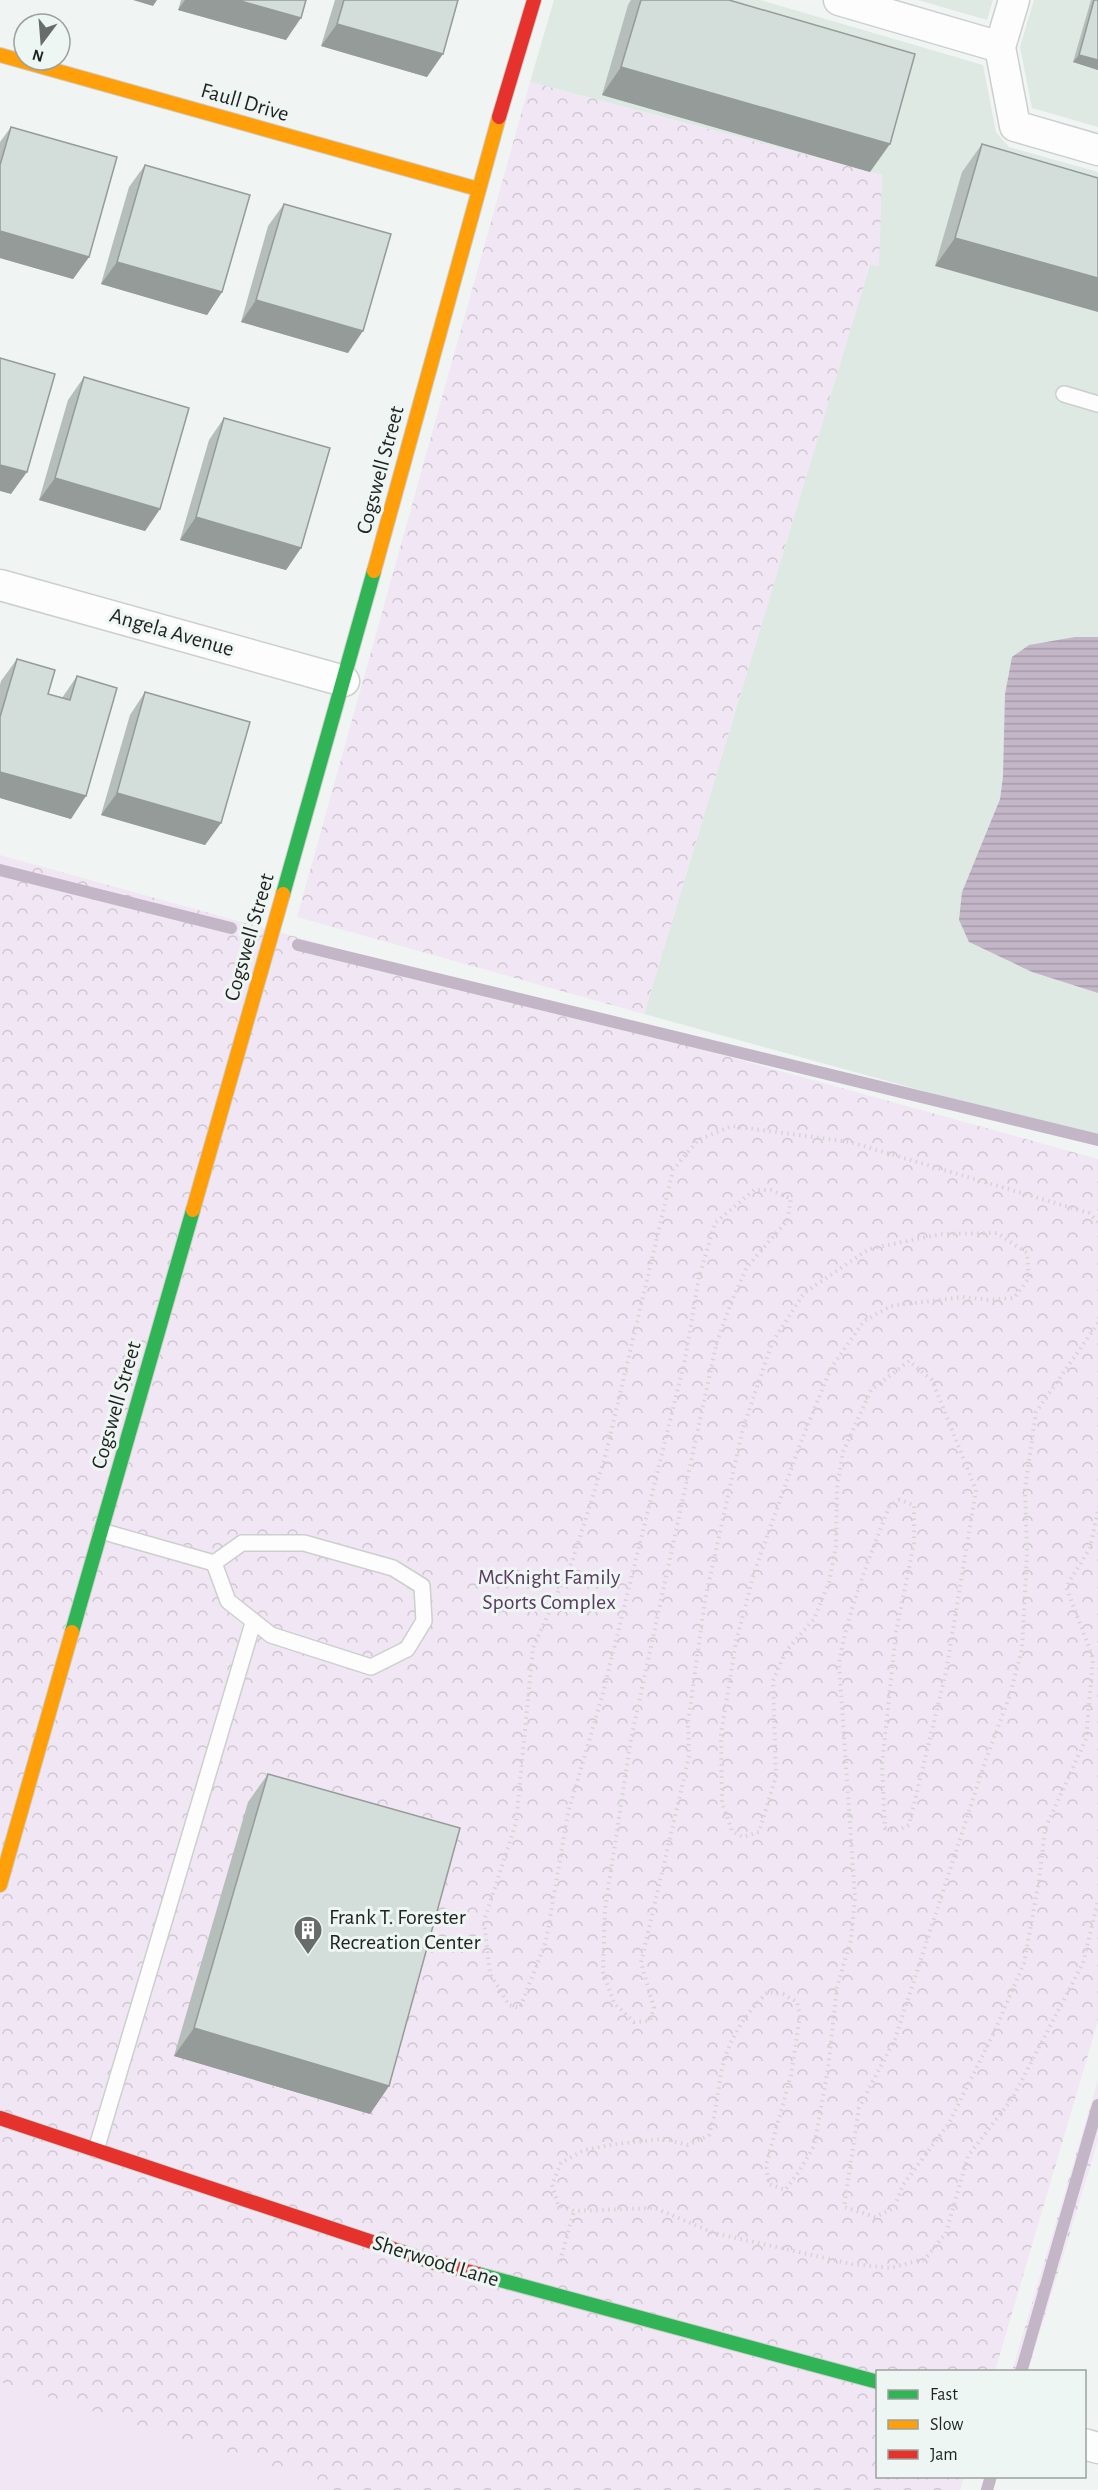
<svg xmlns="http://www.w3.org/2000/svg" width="1098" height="2490" viewBox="0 0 1098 2490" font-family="'Alegreya Sans',sans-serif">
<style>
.built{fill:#dee9e4}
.forest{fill:url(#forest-crowns)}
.pitch{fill:#f1e7f4}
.water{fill:url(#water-rules)}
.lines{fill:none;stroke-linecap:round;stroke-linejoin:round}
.stream{stroke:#c3b6c7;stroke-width:12}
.lane-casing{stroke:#cccfce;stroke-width:18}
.street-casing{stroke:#cccfce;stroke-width:33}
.fast-casing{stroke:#cccfce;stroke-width:16}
.slow-casing{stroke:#cccfce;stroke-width:16}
.jam-casing{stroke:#cccfce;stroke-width:16}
.path{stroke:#d4d5d4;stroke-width:4;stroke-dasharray:1.5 4.5;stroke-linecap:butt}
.lane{stroke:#fdfdfd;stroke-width:15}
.street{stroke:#fdfdfd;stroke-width:30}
.fast{stroke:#30b455;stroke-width:14}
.slow{stroke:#ff9f0a;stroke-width:14}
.jam{stroke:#e5322d;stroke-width:14}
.wall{fill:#b5bebb}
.shaded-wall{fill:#949b98}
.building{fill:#d3ddd9;stroke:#949b98;stroke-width:1.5}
.labels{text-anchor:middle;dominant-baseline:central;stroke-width:6;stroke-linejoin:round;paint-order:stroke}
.street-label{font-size:22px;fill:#1f2221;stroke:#eef6f3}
.park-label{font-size:22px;fill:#5a3a60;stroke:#eef6f3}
.poi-label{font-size:22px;fill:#1f2221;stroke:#eef6f3;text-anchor:start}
</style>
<defs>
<pattern id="forest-crowns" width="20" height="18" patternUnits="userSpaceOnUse" patternTransform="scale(1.5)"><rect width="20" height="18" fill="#f1e7f4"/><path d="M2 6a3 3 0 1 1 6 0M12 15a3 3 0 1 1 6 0" fill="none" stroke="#cec6d1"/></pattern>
<pattern id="water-rules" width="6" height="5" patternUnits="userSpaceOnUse" patternTransform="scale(1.5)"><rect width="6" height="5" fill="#c3b6c7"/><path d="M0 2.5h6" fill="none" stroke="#a79cab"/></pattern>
</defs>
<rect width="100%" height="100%" fill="#f0f4f2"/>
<!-- built -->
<g class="built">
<path d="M554,0H760L983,65L996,132L1009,147L1098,172V637H1075L1003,776L1000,799L962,892L969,942L1032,972L1098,993V1139L644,1014L870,264L878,266L882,175L530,82Z"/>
<path d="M918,0H993L987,20Z"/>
<path d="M1034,0H1098V127L1032,108L1020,47Z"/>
</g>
<!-- forest -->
<g class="forest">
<path d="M530,82L882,175L879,266L870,264L644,1014L297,917Z"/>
<path d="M0,855L1098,1159V2021L995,2371L878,2372V2476L964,2477L960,2490H0Z"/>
<path d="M1098,2080V2141L1028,2371H1012Z"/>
</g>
<!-- pitch -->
<path class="pitch" d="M0,2382L309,2479L315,2490H0Z"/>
<!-- water -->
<path class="water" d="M1075,637H1098V993L1032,972L969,942L959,920L962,892L1000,799L1003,776L1005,694L1012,657L1029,645Z"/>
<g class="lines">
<!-- stream -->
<g class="stream">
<path d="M0,870L231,928"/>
<path d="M298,945L1098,1140"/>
<path d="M1021,2372L1098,2105"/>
<path d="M987,2490L991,2476"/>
</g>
<!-- lane casing -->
<g class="lane-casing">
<g id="lane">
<path d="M1064,394L1098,404"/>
<path d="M101,1531L214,1563"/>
<path d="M242,1543H304L393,1568L422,1586L424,1621L407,1649L371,1667L271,1635L228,1601L214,1563Z"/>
<path d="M96,2150L253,1623"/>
</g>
</g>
<!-- street casing -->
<g class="street-casing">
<g id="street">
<path d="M839,0L1000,47"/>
<path d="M1014,0L1000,47L1015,126L1098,150"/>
<path d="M0,585L344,681"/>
<path d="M1084,2444L1098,2448"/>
</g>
</g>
<!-- fast casing -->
<g class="fast-casing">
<g id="fast">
<path d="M283,894L374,571"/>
<path d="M72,1632L193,1210"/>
<path d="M478,2274L878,2382"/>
</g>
</g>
<!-- slow casing -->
<g class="slow-casing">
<g id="slow">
<path d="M0,55L478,189"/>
<path d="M374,571L499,117"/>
<path d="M193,1210L283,894"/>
<path d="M0,1885L72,1632"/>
</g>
</g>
<!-- jam casing -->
<g class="jam-casing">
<g id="jam">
<path d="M499,117L534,0"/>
<path d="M0,2118L435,2263L478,2274"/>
</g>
</g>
<!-- path -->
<g class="path">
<path d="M1098,1222L1089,1213L850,1142L732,1126L698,1140L673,1170L605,1457L573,1559L533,1648L516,1823L484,1921L490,1974L509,2005L520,2008L546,1941L568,1813L603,1693L685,1360L699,1277L715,1223L754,1190H771L791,1199L787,1221L747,1267L733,1298L717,1341L631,1739L605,1909L603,1972L614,2003L634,2022L650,2021L654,2008L641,1963L689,1756L688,1723L705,1600L743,1428L772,1343L804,1293L869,1249L941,1234L997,1233L1027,1253L1029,1278L1014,1298L989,1300L962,1297L891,1306L864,1321L831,1368L800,1444L754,1573L736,1642L721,1734L722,1803L732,1831L743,1837L759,1832L776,1776L773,1681L786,1651L814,1619L829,1582L836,1546L837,1488L843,1452L871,1390L909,1361L932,1380L976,1490L946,1672L909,1825L896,1831L885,1828L882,1764L896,1632L914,1543V1505L899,1500L889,1507C869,1559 848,1609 839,1664L855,1897L851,1940L837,1987L828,2069L814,2146L798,2173L785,2190L769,2184L766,2165L791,2075L800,2016L797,2002L783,1994L768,1992C743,2015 725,2045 720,2080C717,2099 715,2116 709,2135L688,2145L664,2139L616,2144L584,2150L561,2163L552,2185L558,2205L574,2211L655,2208L714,2233L852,2264L890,2268L925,2259L946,2233L968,2156L1012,2099L1083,1963L1098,1901"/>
<path d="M1098,1323L1036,1412L1025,1488L1027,1555L1022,1649L1010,1695L986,1759L895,2039L859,2108L844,2207L875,2217L894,2208L903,2185L949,2123L993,2035L1024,1963L1039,1880L1045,1829L1086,1739L1093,1658L1066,1587L1090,1548L1098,1510"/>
<path d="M560,2261L574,2211"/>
</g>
<!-- lane -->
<use href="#lane" class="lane"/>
<!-- street -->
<use href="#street" class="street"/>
<!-- fast -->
<use href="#fast" class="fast"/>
<!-- slow -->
<use href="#slow" class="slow"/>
<!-- jam -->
<use href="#jam" class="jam"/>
</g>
<!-- wall -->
<g class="wall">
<path d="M181,0H306L286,40L178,10Z"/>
<path d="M335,0H458L427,77L321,46Z"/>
<path d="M631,0H729L870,172L602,95L628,5Z"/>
<path d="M1091,0H1098V70L1073,62Z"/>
<path d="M11,127L89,257L73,279L0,258V142Z"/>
<path d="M982,144L1098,178L935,266L962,172Z"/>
<path d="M145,165L222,292L207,315L101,284L129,187Z"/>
<path d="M284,204L348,353L241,322L268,226Z"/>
<path d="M84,377L160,509L145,531L39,500L68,400Z"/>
<path d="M224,418L301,548L286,570L180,540L209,440Z"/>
<path d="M17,659L48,694L62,698L77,676L71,819L0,798V685L1,681Z"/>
<path d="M145,692L221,823L205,845L101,815L130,715Z"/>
<path d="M268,1774L389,2086L370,2114L174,2056L248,1802Z"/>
</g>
<!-- shaded-wall -->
<g class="shaded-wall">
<path d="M133,0H157L153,6Z"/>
<path d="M185,0H237L301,18L286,40L178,10Z"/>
<path d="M337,24L443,54L427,77L321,46Z"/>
<path d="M1079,55L1098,60V70L1073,62Z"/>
<path d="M621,67L890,144L870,172L602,95Z"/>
<path d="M0,231L89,257L73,279L0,258Z"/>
<path d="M955,238L1098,278V312L935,266Z"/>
<path d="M117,262L222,292L207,315L101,284Z"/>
<path d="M256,300L363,331L348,353L241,322Z"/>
<path d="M0,465L27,472L11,494L0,491Z"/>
<path d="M55,478L160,509L145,531L39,500Z"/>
<path d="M196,517L301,548L286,570L180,540Z"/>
<path d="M0,772L86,796L71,819L0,798Z"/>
<path d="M117,793L221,823L205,845L101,815Z"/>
<path d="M194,2028L389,2086L370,2114L174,2056Z"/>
</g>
<!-- building -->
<g class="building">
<path d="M237,0H306L301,18Z"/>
<path d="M344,0H458L443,54L337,24Z"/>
<path d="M641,0H729L915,54L890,144L621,67Z"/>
<path d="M1094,0H1098V60L1079,55Z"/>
<path d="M11,127L117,157L89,257L0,231V165Z"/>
<path d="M982,144L1098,178V278L955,238Z"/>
<path d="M145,165L250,195L222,292L117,262Z"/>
<path d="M284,204L391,234L363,331L256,300Z"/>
<path d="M0,358L55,374L27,472L0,465Z"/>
<path d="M84,377L189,408L160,509L55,478Z"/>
<path d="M224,418L330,448L301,548L196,517Z"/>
<path d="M17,659L55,670L48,694L70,700L77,676L117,688L86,796L0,772V717Z"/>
<path d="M145,692L250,722L221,823L117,793Z"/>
<path d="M268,1774L460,1828L389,2086L194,2028Z"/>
</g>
<!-- icons -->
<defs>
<g id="building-pin" transform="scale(1.5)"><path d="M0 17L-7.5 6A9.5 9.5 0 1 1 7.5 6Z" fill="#686c6a" stroke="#eef6f3"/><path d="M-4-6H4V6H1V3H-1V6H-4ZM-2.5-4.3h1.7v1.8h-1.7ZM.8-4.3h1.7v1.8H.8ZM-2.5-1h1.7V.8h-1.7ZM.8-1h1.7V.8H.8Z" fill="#fff"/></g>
</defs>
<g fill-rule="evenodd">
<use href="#building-pin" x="308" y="1930"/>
</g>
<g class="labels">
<!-- street labels -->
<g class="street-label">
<text transform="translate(245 102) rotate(16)">Faull Drive</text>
<text transform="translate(380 470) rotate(-75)">Cogswell Street</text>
<text transform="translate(172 632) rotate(16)">Angela Avenue</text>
<text transform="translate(249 937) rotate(-74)">Cogswell Street</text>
<text transform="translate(116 1405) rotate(-74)">Cogswell Street</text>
<text transform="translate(436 2261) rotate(17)">Sherwood Lane</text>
</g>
<!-- park labels -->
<g class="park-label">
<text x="549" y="1577">McKnight Family<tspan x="549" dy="25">Sports Complex</tspan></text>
</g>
<!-- poi labels -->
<g class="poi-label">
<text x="329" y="1917">Frank T. Forester<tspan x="329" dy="25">Recreation Center</tspan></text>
</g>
</g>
<!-- legend -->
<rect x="876" y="2370" width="210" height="108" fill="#eef6f3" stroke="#9ba19f" stroke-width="1.5"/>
<rect x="888" y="2390" width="30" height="9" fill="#30b455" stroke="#9ba19f" stroke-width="1.5"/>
<text x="930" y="2400" font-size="18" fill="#1f2221">Fast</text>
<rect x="888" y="2420" width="30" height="9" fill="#ff9f0a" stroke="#9ba19f" stroke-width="1.5"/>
<text x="930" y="2430" font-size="18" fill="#1f2221">Slow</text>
<rect x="888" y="2450" width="30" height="9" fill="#e5322d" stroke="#9ba19f" stroke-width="1.5"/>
<text x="930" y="2460" font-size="18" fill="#1f2221">Jam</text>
<!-- north arrow -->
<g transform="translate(42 42) rotate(196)"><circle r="28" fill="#eef6f3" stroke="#9ba19f" stroke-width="1.5"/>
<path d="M0-4.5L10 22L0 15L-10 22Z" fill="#686c6a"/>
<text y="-9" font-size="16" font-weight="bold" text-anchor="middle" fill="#1f2221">N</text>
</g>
</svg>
